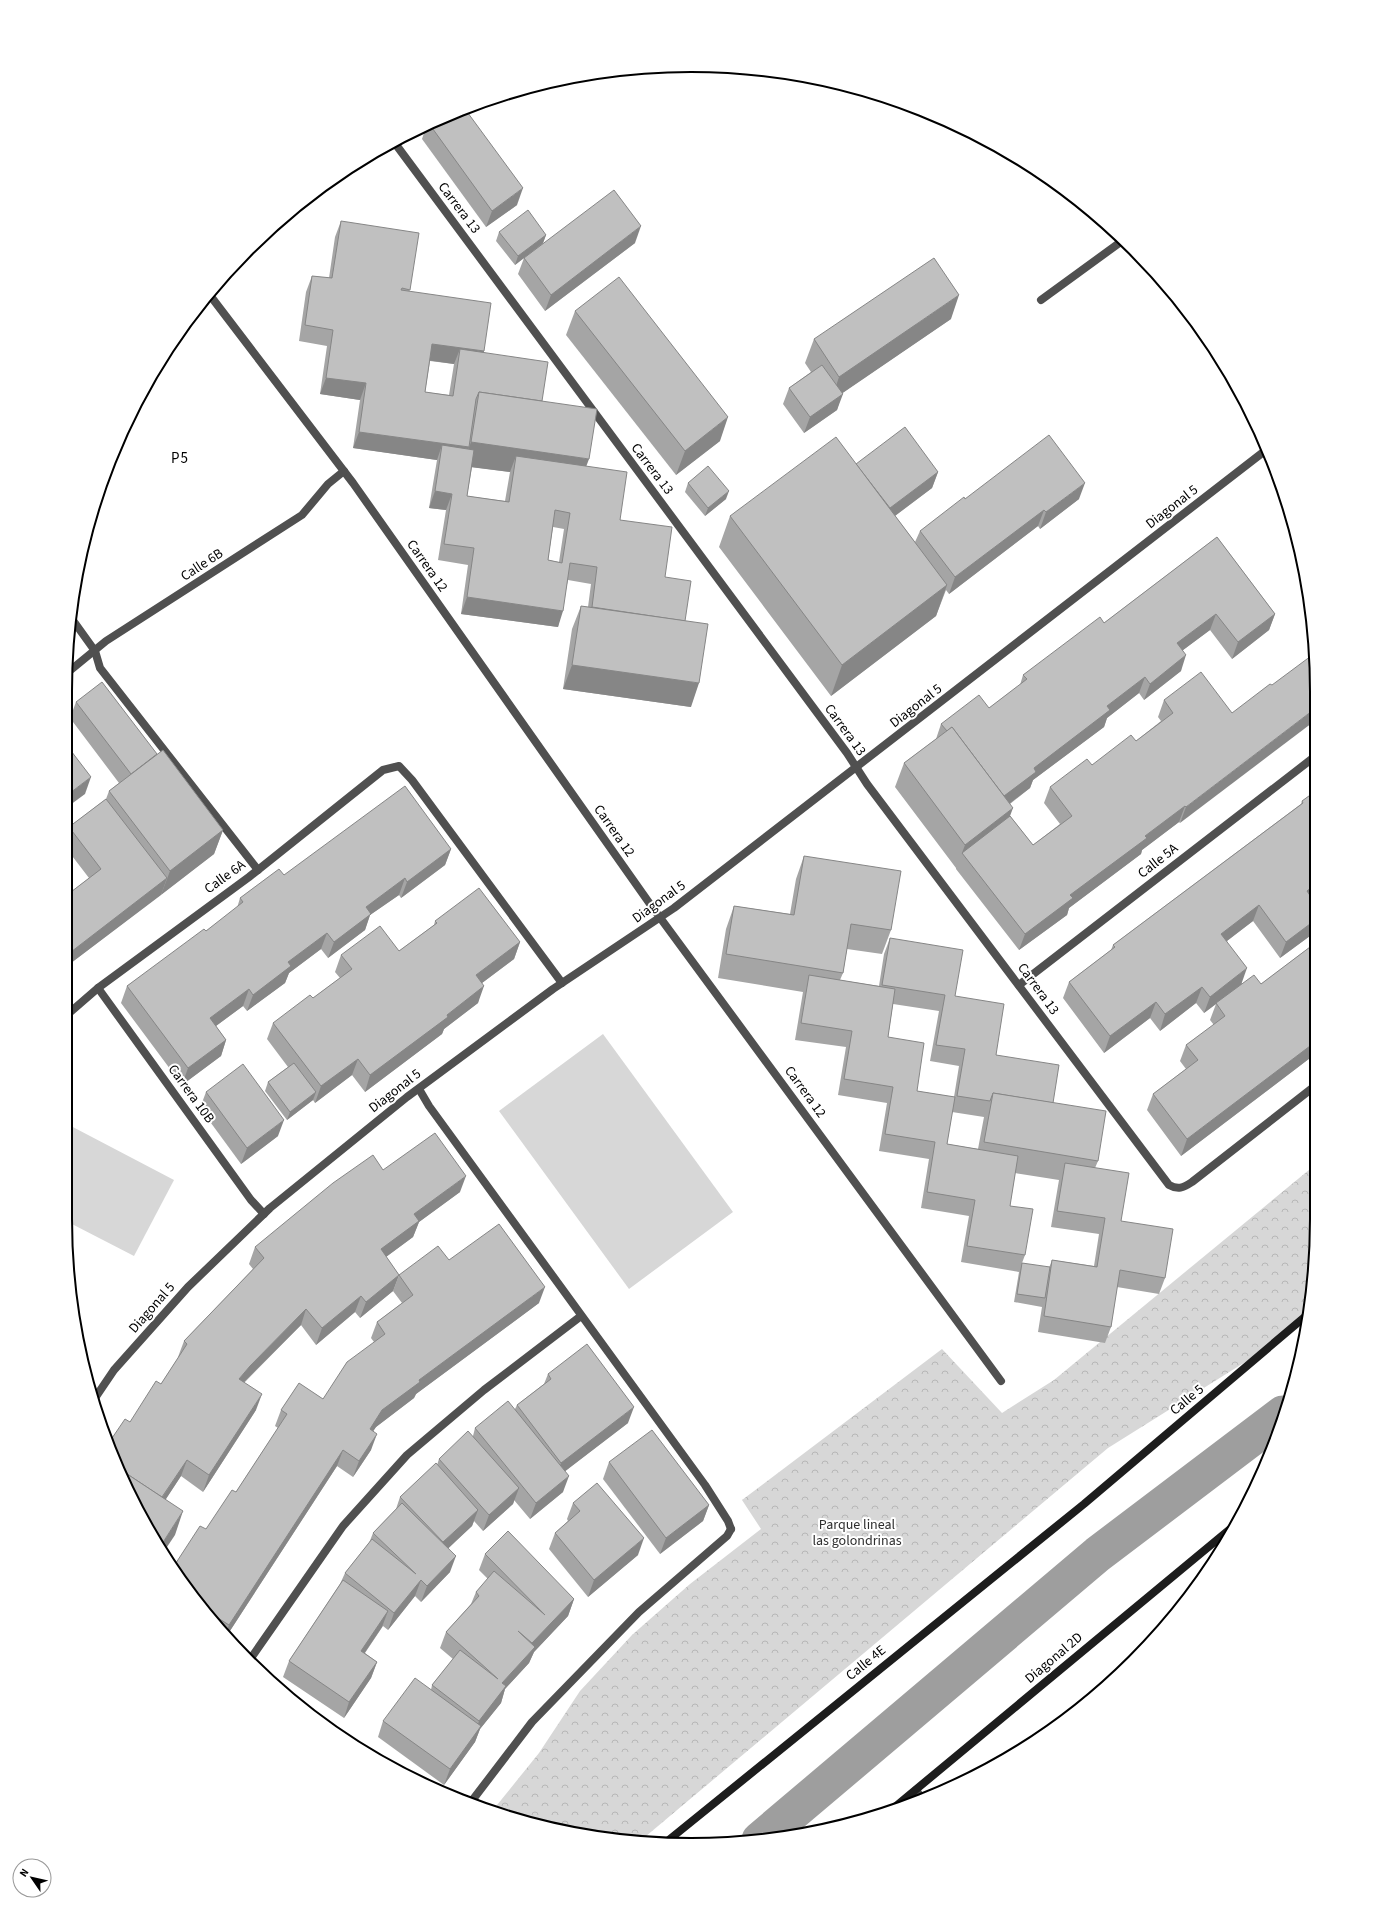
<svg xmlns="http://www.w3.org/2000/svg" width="1382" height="1910" viewBox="0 0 1382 1910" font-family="'Source Sans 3',sans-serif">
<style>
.park{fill:url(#park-crowns)}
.pitch{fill:#d7d7d7}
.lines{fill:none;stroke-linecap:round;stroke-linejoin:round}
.canal{stroke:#9e9e9e;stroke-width:37}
.lane{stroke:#505050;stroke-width:8}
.street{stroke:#505050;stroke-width:8}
.secondary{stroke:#1d1d1d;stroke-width:8}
.wall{fill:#a5a5a5;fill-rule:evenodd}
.shaded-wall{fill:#868686}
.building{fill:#c0c0c0;stroke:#868686;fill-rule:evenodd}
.labels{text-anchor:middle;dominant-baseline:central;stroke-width:4;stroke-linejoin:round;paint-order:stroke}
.street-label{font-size:14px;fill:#000;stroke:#fff}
.park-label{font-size:14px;fill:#2e2e2e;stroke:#fff}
.neighbourhood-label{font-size:15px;letter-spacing:1px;fill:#000;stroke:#fff}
.rim{fill:none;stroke:#000;stroke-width:2}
</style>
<defs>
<pattern id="park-crowns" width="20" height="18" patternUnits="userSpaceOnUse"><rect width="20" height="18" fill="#d7d7d7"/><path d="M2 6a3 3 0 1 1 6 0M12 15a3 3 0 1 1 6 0" fill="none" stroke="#b7b7b7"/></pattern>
</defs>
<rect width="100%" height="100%" fill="#fff"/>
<!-- park -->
<path class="park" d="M1315,1165L1316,1260L1306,1317L1277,1342L1108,1448L639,1842L609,1840L529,1824L493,1810L539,1753L580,1691L632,1635L690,1584L761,1529L742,1500L942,1349L1002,1413L1054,1380Z"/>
<!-- pitch -->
<g class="pitch">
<path d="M603,1034L733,1212L629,1289L499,1111Z"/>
<path d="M69,1125L174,1180L134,1256L70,1223Z"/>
</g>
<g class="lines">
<!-- canal -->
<path class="canal" d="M760,1840L1098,1554L1283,1414"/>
<!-- lane -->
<g class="lane">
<path d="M72,619L95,651L100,668L258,870"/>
<path d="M419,1089L429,1106L705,1485L728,1521L731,1529"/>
<path d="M249,1661L343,1526L407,1455L484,1390L581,1316"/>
</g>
<!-- street -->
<g class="street">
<path d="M394,142L847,753L867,784L1169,1185C1178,1190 1183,1188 1192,1182L1315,1086"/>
<path d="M209,294L353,483L650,904L1001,1381"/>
<path d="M1041,300L1122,241"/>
<path d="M67,673L106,641L302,515L328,484L344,471"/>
<path d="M1019,985L1313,758"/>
<path d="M98,988L251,1200L264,1214"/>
<path d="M68,1014L98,988L249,877L383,770L399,766L412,780L562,983"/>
<path d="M93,1401L114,1370L188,1287L270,1208L407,1097L553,989L674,908L1266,450"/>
<path d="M916,1790L923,1800"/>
<path d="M471,1802L532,1722L639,1612L727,1536L731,1529"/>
</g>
<!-- secondary -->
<g class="secondary">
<path d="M890,1811L1235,1525"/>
<path d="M665,1843L1084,1504L1307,1315"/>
</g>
</g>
<!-- wall -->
<g class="wall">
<path d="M465,109L517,205L486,227L422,139L426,127Z"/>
<path d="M341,221L410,290L409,291L484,351V352L542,401L586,466L620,520L665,577L685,621L691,707L563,689L572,629L581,606L588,607L591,584L568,580L558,627L461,614L468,565L438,560L446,510L429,508L437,460L353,448L360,400L320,394L327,346L299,341L306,292L312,276L329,278L335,237ZM430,361L454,364L449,395L425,392ZM472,467L510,472L505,501L467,496ZM553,527L564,529L559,562L548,560Z"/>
<path d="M499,232L546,235L543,243H635L545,311L518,274L524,258L515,265L496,241Z"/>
<path d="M575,311L720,441L676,475L566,335Z"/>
<path d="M951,319L842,393L837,410L804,433L783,404L789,388L811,372L805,363L814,339Z"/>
<path d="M856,464L938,472L932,488L895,516L915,542L920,531L965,499H1079L1040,529L1038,526L949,594L946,590L936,616L831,696L719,547L730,516Z"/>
<path d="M688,483L726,499L705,516L685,492Z"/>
<path d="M1217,537L1275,614L1269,630L1232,659L1210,630L1183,650L1181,671L1144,700L1139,693L1107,718L1104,727L1033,780L1030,788L1010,804V816L1033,845L1060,824L1044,803L1050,787L1092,765L1136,741L1161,721L1158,717L1164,700L1232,713L1180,823L1179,822L1142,850L1141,854L1069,908L1067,915L1019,950L956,869V868L895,787L904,763L936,739L941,724L989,708L1020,685L1023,675L1104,623Z"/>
<path d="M76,702L157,754L223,830L214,854L67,966V895L89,878L66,848V835L69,827L106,799L109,791L119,783L70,718Z"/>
<path d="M1313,793V898L1312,899L1313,900L1314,933L1280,958L1253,921L1227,941L1242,984H1261L1314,944V1055L1181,1156L1147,1110L1153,1094L1186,1069L1180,1061L1186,1045L1214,1025L1210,1020L1216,1004L1204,1013L1196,1003L1160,1031L1150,1018L1104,1053L1063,998L1069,982L1111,950L1113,945L1301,804L1302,801Z"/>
<path d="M451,849L445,865L401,898L399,895L370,915L365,930L328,958L321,949L289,973L285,983L247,1011L243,1006L216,1026L226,1040L221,1056L182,1085L121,1003L127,986L206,931L237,908L240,898L284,875Z"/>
<path d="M804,856L891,930L882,954L847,949L843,973L840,980L879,986L884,954L890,938L955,996L996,1055L1053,1103L1098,1161L1095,1168L1121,1221L1165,1278L1159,1294L1117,1287L1111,1327L1105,1343L1038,1332L1042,1307L1014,1302L1019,1272L961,1262L969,1216L921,1208L929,1159L879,1151L887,1103L838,1095L846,1047L795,1040L803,992L718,978L726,929L734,906L790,914L796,879ZM893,1004L939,1011L930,1061L959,1066L954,1097L917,1091L888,1037ZM952,1112L984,1117L978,1149L947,1144ZM1015,1173L1059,1180L1051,1227L1099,1234L1094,1266L1052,1260L1049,1268L1022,1263L1025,1255L1010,1206Z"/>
<path d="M435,921L520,942L514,959L482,983L478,1003L444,1029L442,1034L365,1092L352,1075L315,1103L313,1100L287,1120L265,1091L268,1082L288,1067L267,1039L273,1023L313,998L340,978L335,972L341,955L399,951L434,925Z"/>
<path d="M206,1092L278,1136L241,1164L200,1108Z"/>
<path d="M383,1170L460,1192L419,1222L413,1237L386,1257L399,1275L393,1291L360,1318L355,1312L316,1345L301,1325L244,1383L256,1410L203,1492L181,1476L166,1499L175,1535L130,1422L161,1384L178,1358V1357L184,1341L253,1269L249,1264L255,1247Z"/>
<path d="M449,1260L539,1303L416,1394L414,1398L376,1427L373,1431L371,1450L353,1477L337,1466L226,1637L220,1632L172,1569L206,1529L236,1492L278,1428L275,1426L281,1410L323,1399L374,1342L371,1338L377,1322L402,1303L393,1291L399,1275Z"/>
<path d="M548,1374L628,1423L565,1471L563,1492L530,1519L514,1500L513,1504L483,1531L474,1521L472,1526L448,1548L450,1572L421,1602L415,1596L388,1630L383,1626L365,1653L377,1662L371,1678L344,1718L283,1677L289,1661L340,1584L345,1573L369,1543L373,1533L396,1509L400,1497L437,1465L439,1459L473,1436L475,1428L515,1409L517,1405L544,1384Z"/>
<path d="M609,1462L709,1505L703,1521L660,1554L603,1479Z"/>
<path d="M573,1503L638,1555L588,1597L549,1549L555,1533L568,1521L567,1519Z"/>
<path d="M485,1554L574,1599L568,1616L534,1652L529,1663L505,1689L501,1703L480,1729L475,1742L444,1785L378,1737L383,1721L431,1690L432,1685L453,1659L440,1648L446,1632L471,1604L476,1592L488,1579L479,1570Z"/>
</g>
<!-- shaded-wall -->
<g class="shaded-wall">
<path d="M523,188L517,205L486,227L492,211Z"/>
<path d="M641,226L635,243L545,311L551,295Z"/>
<path d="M546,235L543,243L515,265L518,256Z"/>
<path d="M959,295L951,319L831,401L839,377Z"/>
<path d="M432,344L484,351L478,367L460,349L454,364L426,360Z"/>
<path d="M326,378L366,383L360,400L320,394Z"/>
<path d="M843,394L837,410L804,433L810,417Z"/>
<path d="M728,417L720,441L676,475L685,451Z"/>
<path d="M359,432L469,447L463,464L442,445L437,460L353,448Z"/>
<path d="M471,442L589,459L580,483L516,456L510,472L462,466Z"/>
<path d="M938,472L932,488L876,530L882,514Z"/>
<path d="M1085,483L1079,499L1040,529L1046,512Z"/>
<path d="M435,491L452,494L446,510L429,508Z"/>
<path d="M729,491L726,499L705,516L708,508Z"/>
<path d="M1044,510L1038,526L949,594L955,577Z"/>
<path d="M947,585L936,616L831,696L842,665Z"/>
<path d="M467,597L563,611L558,627L461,614Z"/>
<path d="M1216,614L1210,630L1171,659L1177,643Z"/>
<path d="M1275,614L1269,630L1232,659L1238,642Z"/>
<path d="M1186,655L1181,671L1144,700L1150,684Z"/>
<path d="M572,665L699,683L691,707L563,689Z"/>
<path d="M1145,677L1139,693L1107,718L1104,727L1033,780L1030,788L993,816L999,800L1034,768L1107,706Z"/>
<path d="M1312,711V723L1180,823L1186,807Z"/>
<path d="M91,777L85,794L66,808V796Z"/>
<path d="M1185,806L1179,822L1142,850L1141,854L1069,908L1067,915L1019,950L1025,934L1070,895L1145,836Z"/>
<path d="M1013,808L1004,832L962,853L965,845Z"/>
<path d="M223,830L214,854L161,895L170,871Z"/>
<path d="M451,849L445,865L401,898L407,882Z"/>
<path d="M167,878L161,895L67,966V955Z"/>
<path d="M405,878L399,895L370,915L365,930L328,958L334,942L366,907Z"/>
<path d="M1313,886V898L1301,907L1307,891Z"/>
<path d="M1259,905L1253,921L1215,950L1221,934Z"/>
<path d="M1314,921V933L1280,958L1286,942Z"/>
<path d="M327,933L321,949L289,973L285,983L247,1011L253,995L288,962Z"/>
<path d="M520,942L514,959L470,992L476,975Z"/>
<path d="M1247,968L1241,985L1204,1013L1210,997Z"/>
<path d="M484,986L478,1003L444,1029L442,1034L365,1092L370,1075L447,1015Z"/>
<path d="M1202,987L1196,1003L1160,1031L1165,1014Z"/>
<path d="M249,989L243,1006L205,1034L210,1018Z"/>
<path d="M1156,1002L1150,1018L1104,1053L1110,1036Z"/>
<path d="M226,1040L221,1056L182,1085L188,1068Z"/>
<path d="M1314,1043V1055L1181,1156L1187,1139Z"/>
<path d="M358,1059L352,1075L315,1103L321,1086Z"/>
<path d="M316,1092L313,1100L287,1120L290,1112Z"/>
<path d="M284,1120L278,1136L241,1164L247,1148Z"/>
<path d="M466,1176L460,1192L419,1222L413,1237L375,1265L381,1249L414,1214Z"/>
<path d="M399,1275L393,1291L360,1318L366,1302Z"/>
<path d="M545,1287L539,1303L416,1394L414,1398L376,1427L364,1445L370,1429L382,1410L419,1380Z"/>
<path d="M361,1296L355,1312L316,1345L322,1328Z"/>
<path d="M306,1309L301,1325L244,1382L233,1396L239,1379L250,1366Z"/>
<path d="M262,1394L256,1410L203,1492L209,1475Z"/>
<path d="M634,1407L628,1423L555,1479L561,1463Z"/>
<path d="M377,1434L371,1450L353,1477L359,1461Z"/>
<path d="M343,1450L337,1466L226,1637L225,1636L229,1625Z"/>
<path d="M187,1460L181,1476L152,1520L158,1504Z"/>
<path d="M569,1476L563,1492L530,1519L536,1503Z"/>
<path d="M519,1488L513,1504L483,1531L489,1515Z"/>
<path d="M709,1505L703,1521L660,1554L666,1538Z"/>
<path d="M478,1510L472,1526L437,1559L443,1542Z"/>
<path d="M183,1511L175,1535L163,1553L160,1547Z"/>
<path d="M644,1538L638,1555L588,1597L594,1580Z"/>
<path d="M456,1556L450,1572L421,1602L427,1586Z"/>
<path d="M421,1580L415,1596L388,1630L394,1613Z"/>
<path d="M574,1599L568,1616L534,1652L529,1663L505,1689L501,1703L480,1729L475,1742L444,1785L450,1769L474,1736L479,1721L502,1683L528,1655L532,1643Z"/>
<path d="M388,1611L382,1627L355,1667L361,1651Z"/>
<path d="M377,1662L371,1678L344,1718L349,1702Z"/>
</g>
<!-- building -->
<g class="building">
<path d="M465,109L523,188L492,211L430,125Z"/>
<path d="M614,190L641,226L551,295L524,258Z"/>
<path d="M528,210L546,235L518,256L499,232Z"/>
<path d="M341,221L419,233L410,290L402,288L401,290L491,303L484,351L432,344L425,392L453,396L460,349L548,362L542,401L479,392L476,399L469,447L359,432L366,383L326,378L333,330L305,325L312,276L332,278Z"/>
<path d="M934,258L959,295L839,377L814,339Z"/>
<path d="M619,277L728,417L685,451L575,311Z"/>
<path d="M822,365L843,394L810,417L789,388Z"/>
<path d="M479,392L597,409L589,459L471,442Z"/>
<path d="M905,427L938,472L890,508L856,464Z"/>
<path d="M1049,435L1085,483L1046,512L1044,510L955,577L920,531L964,497L965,499Z"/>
<path d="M836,437L947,585L842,665L730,516Z"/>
<path d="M442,445L474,450L467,496L509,502L516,456L627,472L620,520L672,527L665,577L691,581L685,621L592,607L597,567L570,563L563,611L467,597L474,548L444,544L452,494L435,491ZM555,510L570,513L562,563L548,560Z"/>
<path d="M708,466L729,491L708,508L688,483Z"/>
<path d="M1217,537L1275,614L1238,642L1216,614L1177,643L1186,655L1150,684L1145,677L1107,706L1110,710L1034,768L1036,772L1004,796L952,727L947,731L941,724L979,695L989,708L1027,679L1023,675L1100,617L1104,623Z"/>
<path d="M581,606L708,624L699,683L572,665Z"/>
<path d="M1311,656L1312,657V711L1186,807L1185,806L1145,836L1147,838L1070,895L1073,898L1025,934L962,853L1010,816L1033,845L1072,816L1050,787L1087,759L1092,765L1131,735L1136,741L1173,713L1164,700L1201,672L1232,713L1270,684L1272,685Z"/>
<path d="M102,682L157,754L131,774L76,702Z"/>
<path d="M952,727L1013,808L965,845L904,763Z"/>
<path d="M65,743L91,777L66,796Z"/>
<path d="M163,750L223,830L170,871L109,791Z"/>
<path d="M405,786L451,849L407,882L405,878L366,907L371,914L334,942L327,933L288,962L291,966L253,995L249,989L210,1018L226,1040L188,1068L127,986L204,929L206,931L243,902L240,898L279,869L284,875Z"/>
<path d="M1313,793V886L1307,891L1313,900L1314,921L1286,942L1259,905L1221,934L1247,968L1210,997L1202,987L1165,1014L1156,1002L1110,1036L1069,982L1115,947L1113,945L1303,803L1302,801Z"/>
<path d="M106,799L167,878L67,955V895L101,869L69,827Z"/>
<path d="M804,856L901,871L891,930L851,924L843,973L726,954L734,906L794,915Z"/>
<path d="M479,888L520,942L476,975L484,986L447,1015L448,1017L370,1075L358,1059L321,1086L273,1023L310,995L313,998L352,969L341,955L380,926L399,951L437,923L435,921Z"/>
<path d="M890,938L963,950L955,996L1004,1004L996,1055L1059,1065L1053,1103L993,1093L990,1101L957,1096L965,1049L936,1045L945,995L882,985Z"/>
<path d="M1314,944V1043L1187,1139L1153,1094L1198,1060L1186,1045L1225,1016L1216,1003L1254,975L1261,984Z"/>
<path d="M809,975L895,989L888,1037L924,1043L917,1091L955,1097L947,1144L1018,1156L1010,1206L1033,1209L1025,1255L967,1246L975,1200L927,1192L935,1142L885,1134L893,1087L844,1079L852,1031L801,1023Z"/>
<path d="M294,1063L316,1092L290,1112L268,1082Z"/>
<path d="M243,1064L284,1120L247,1148L206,1092Z"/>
<path d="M993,1093L1106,1111L1098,1161L984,1142Z"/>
<path d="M435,1133L466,1176L414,1214L419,1221L381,1249L399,1275L366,1302L361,1296L322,1328L306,1309L250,1366L239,1379L262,1394L209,1475L187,1460L162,1497L118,1468L113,1459L108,1444L125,1419L130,1422L156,1381L161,1384L187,1344L184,1341L264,1258L255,1247L333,1183L373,1155L383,1170Z"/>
<path d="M1065,1163L1129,1173L1121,1221L1173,1229L1165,1278L1120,1270L1111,1327L1044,1316L1052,1260L1097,1267L1105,1218L1057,1211Z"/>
<path d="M499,1224L545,1287L419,1380L420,1382L382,1410L370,1429L377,1434L359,1461L343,1450L229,1625L202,1608L172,1569L200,1526L206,1529L232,1490L236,1492L287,1414L281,1410L299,1383L323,1399L347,1362L385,1334L377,1322L413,1295L399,1275L438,1246L449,1260Z"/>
<path d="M1022,1263L1050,1267L1045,1298L1017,1294Z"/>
<path d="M587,1344L634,1407L561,1463L517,1405L551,1379L548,1374Z"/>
<path d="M508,1401L569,1476L536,1503L475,1428Z"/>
<path d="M652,1430L709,1505L666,1538L609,1462Z"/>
<path d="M468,1431L519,1488L489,1515L439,1459Z"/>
<path d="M436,1463L478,1510L443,1542L400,1497Z"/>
<path d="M118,1468L183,1511L160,1547Z"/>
<path d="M597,1483L644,1538L594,1580L555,1533L580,1511L573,1503Z"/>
<path d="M402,1503L456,1556L427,1586L421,1580L394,1613L345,1573L372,1539L416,1574L373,1533Z"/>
<path d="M508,1531L574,1599L532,1643L518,1631L535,1647L502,1683L506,1686L479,1721L432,1685L460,1650L498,1679L446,1632L479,1596L476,1592L494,1571L545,1615L485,1554Z"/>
<path d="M343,1580L388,1611L361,1651L377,1662L349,1702L289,1661Z"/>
<path d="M415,1678L481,1726L450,1769L383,1721Z"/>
</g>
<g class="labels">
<!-- street labels -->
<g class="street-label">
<text transform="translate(459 208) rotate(53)">Carrera 13</text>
<text transform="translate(652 469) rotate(53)">Carrera 13</text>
<text transform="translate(1172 507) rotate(-38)">Diagonal 5</text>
<text transform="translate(202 565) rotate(-33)">Calle 6B</text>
<text transform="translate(427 566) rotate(55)">Carrera 12</text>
<text transform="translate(916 706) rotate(-38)">Diagonal 5</text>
<text transform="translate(845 730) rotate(54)">Carrera 13</text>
<text transform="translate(614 831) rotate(55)">Carrera 12</text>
<text transform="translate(1158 861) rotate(-38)">Calle 5A</text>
<text transform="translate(225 877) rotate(-36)">Calle 6A</text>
<text transform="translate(659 902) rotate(-36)">Diagonal 5</text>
<text transform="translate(1038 989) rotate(54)">Carrera 13</text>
<text transform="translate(395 1091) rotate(-38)">Diagonal 5</text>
<text transform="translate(805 1092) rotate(54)">Carrera 12</text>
<text transform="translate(191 1094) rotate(54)">Carrera 10B</text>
<text transform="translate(152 1308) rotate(-49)">Diagonal 5</text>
<text transform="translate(1187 1400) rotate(-40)">Calle 5</text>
<text transform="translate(1054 1658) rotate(-40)">Diagonal 2D</text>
<text transform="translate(866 1663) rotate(-39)">Calle 4E</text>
</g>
<!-- park labels -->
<g class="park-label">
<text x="857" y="1525">Parque lineal<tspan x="857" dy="16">las golondrinas</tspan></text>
</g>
<!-- neighbourhood labels -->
<g class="neighbourhood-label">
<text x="180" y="458">P5</text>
</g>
</g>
<!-- crop -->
<path d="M0 0H1382V1910H0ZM691 72H691A619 619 0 0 1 1310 691V1219A619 619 0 0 1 691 1838H691A619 619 0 0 1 72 1219V691A619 619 0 0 1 691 72Z" fill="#fff" fill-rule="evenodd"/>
<path class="rim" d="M691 72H691A619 619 0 0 1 1310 691V1219A619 619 0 0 1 691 1838H691A619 619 0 0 1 72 1219V691A619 619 0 0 1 691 72Z"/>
<!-- north arrow -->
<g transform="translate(32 1878) rotate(304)"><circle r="19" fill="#ffffff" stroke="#999999"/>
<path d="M0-3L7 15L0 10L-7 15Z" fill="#000000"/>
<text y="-6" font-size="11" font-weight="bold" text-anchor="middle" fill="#000000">N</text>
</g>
</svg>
